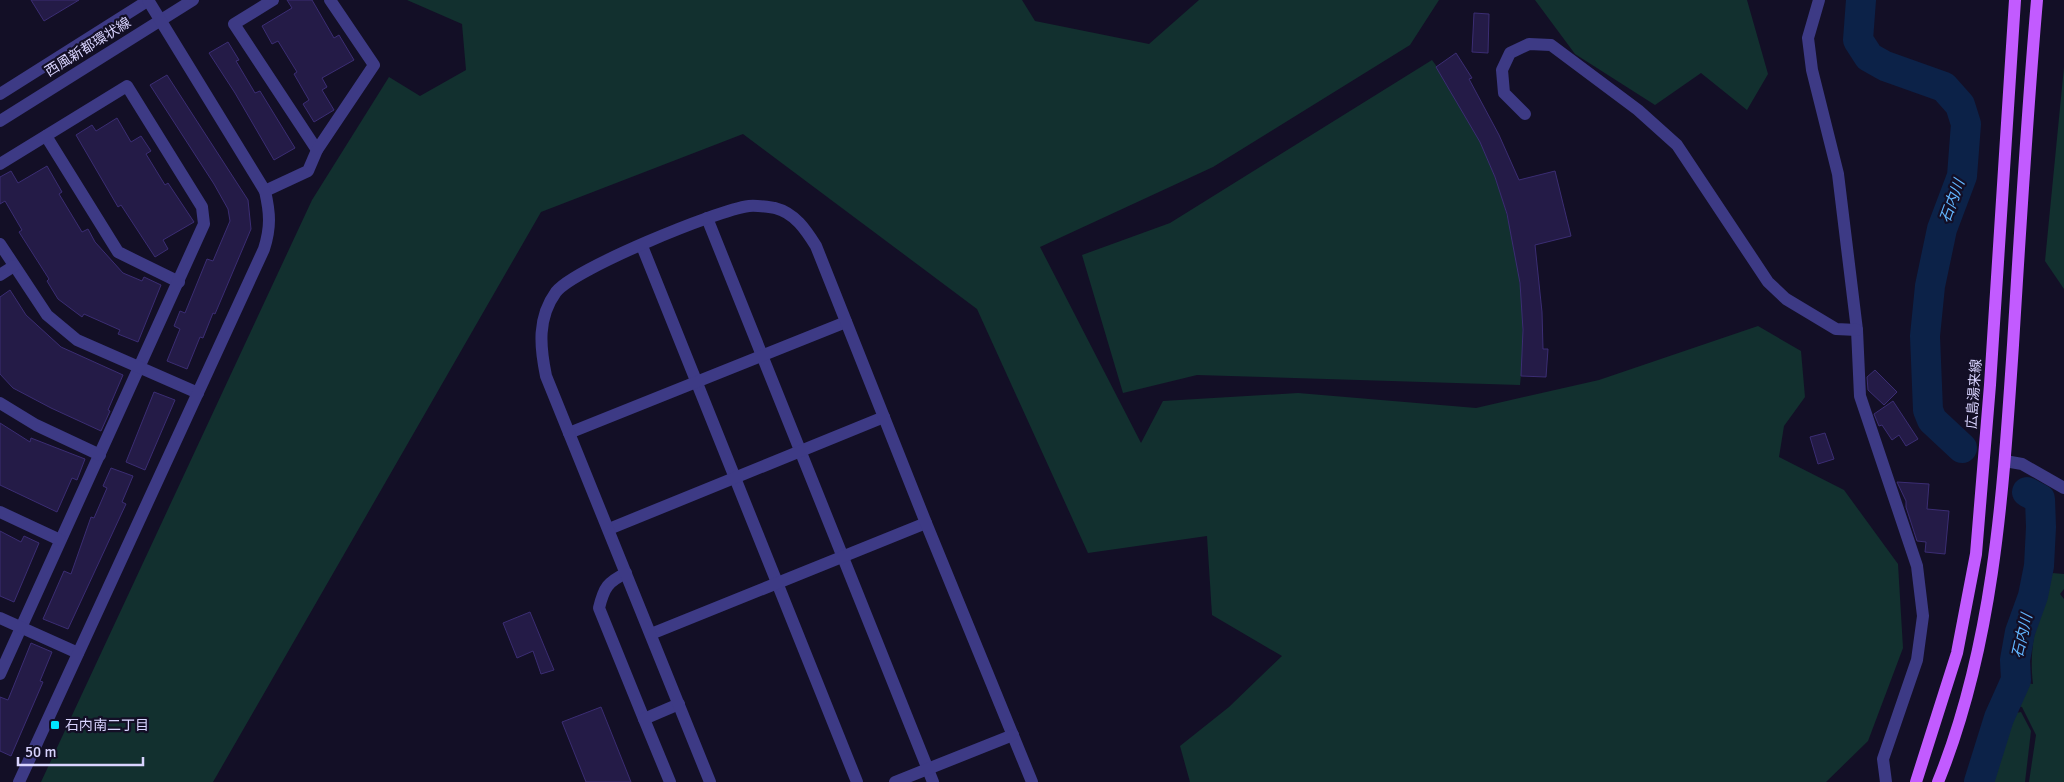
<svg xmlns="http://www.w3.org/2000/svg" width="2064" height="782" viewBox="0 0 2064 782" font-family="Signika,'Noto Sans JP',sans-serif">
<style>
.green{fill:#12302f}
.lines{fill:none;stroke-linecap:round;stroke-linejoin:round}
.river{stroke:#0c2248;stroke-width:30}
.building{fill:#241b47;stroke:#3b2d73}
.minor{stroke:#3d3a85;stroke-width:12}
.major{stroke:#c25bff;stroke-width:12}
.poi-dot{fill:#00e5ff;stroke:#130f26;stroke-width:2}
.labels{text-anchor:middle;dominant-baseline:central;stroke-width:4.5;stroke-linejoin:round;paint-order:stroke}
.street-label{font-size:14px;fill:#d9d4ff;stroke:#130f26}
.poi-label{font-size:14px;fill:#d9d4ff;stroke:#130f26;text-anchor:start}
.water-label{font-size:15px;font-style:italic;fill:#62b6ff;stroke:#130f26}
</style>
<rect width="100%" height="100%" fill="#130f26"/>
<!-- green -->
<g class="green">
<path d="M407,0H1022L1035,21L1149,44L1199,0H1439L1410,45L1213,167L1040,247L1141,443L1163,401L1298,393L1476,408L1599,380L1758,326L1801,351L1805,397L1784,426L1779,457L1844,490L1898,564L1903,648L1868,741L1826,782H1190L1180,746L1229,707L1282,656L1212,615L1207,536L1088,553L977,309L743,134L541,212L213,782H41L312,200L389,77L420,96L466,70L462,24Z"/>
<path d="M1535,0H1747L1768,74L1747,110L1701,73L1655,105L1575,54Z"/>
<path d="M1432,60C1501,151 1533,272 1520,385L1197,375L1123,393L1082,255L1170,223Z"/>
<path d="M2064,67V289L2045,261Z"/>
<path d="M2052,573L2064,574V589L2060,594L2064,599V782H2029L2036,735L2022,707L2016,706L2026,683L2033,684C2028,641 2039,614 2052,573Z"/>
<path d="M2021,712L2031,731L2025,782H1992L2006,728L2016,713Z"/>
</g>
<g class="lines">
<!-- river -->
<g class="river">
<path d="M1861,0L1858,40L1869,57L1885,66L1944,87L1960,105L1966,124L1962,176L1942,229L1930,286L1925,336L1928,410L1932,420L1962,448"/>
<path d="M1979,782L1999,718L2016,680L2015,660L2020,632L2033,596L2039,566L2041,527L2040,499L2027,492"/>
</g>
</g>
<!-- building -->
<g class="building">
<path d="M31,0H79L44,21Z"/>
<path d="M287,0H312L334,38L339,35L354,60L322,78L327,87L322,90L334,110L314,122L303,104L309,100L294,74L297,72L278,41L272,44L262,26L292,8Z"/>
<path d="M1474,13L1489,14L1488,53L1472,52Z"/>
<path d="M228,42L239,60L236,61L255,93L260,91L295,148L274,160L235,93L209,53Z"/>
<path d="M1456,53L1472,78L1469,79L1499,135L1519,180L1555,171L1571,236L1535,245L1542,312L1543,349H1548L1546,377L1521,376L1523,330L1520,283L1507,214L1495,177L1480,142L1436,67Z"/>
<path d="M167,75L248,200L251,229L215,314L213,313L203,338L200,337L187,369L167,361L180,329L174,326L180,311L185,313L207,259L213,261L230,221L228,209L214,184L150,85Z"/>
<path d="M117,118L131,142L141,136L151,151L146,154L165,185L168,183L194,222L163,240L168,249L155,257L121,205L118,207L76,135L92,125L96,131Z"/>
<path d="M47,166L62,192L59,194L82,232L88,229L95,242L123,273L142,281L144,277L161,285L138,342L118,334L120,330L84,314L82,317L58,299L47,281L49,279L19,232L22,230L5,201L0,204V177L11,171L18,183Z"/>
<path d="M10,290L26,315L61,347L123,375L108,410L110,411L101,431L51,408L13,388L0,374V297Z"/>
<path d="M1875,370L1897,392L1884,405L1868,390L1867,377Z"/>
<path d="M154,392L175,400L145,470L126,462Z"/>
<path d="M1893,401L1918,439L1906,446L1899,435L1892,440L1882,425L1879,426L1874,414Z"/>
<path d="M0,423L30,442L31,438L85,459L77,480L72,478L57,512L0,485Z"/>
<path d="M1825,433L1834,459L1818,464L1810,437Z"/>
<path d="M111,468L133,476L122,502L126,504L68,629L43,619L64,571L71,574L91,517L94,518L107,488L103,486Z"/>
<path d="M1897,482L1929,484L1927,509L1949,511L1945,554L1925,552L1926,542L1917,541L1906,507V501Z"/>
<path d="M0,531L21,542L24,536L39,543L14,602L0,596Z"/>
<path d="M530,612L554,670L541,674L533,651L517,658L503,623Z"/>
<path d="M31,643L52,652L40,681L43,682L11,756L0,751V697L8,700Z"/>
<path d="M601,707L631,782H586L562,722Z"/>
</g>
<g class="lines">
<!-- minor -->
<g class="minor">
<path d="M273,0L234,24L317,150"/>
<path d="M1819,0L1808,38L1812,70L1838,174L1857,330L1860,396L1917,566L1923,616L1917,660L1883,759L1886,782"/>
<path d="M0,94L149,0"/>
<path d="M1525,114L1504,93L1502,70L1510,53L1529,44L1551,45L1638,110L1677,145L1768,282L1786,299L1836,329L1857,330"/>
<path d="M0,121L193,0"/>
<path d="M46,136L118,252L179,282"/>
<path d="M0,164L127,86L202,207L204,224L0,674"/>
<path d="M265,191L308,171L317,150L374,65L330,0"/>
<path d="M707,218L933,782"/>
<path d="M0,244L47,315L77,340L198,393"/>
<path d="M642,246L857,782"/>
<path d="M0,275L14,266"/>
<path d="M0,403L36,425L100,455"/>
<path d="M569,433L846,322"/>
<path d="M2005,461L2022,464L2064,488"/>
<path d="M0,512L60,540"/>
<path d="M609,529L884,417"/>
<path d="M626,573C608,582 604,587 599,608L644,719"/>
<path d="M0,618L78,653"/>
<path d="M651,634L926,523"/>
<path d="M19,782L264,249C271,227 270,213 265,191L148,0"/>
<path d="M670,782L644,719L679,704"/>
<path d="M710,782L546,376C540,347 537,318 556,292C574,269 717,210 749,206C756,205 768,207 775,208C795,213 806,230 816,246L926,523L1032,782"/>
<path d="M895,782L1013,735"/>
</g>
<!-- major -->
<g class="major">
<path d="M1916,782L1957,653L1976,554L1990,385L2015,0"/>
<path d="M1938,782C1994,644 2003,492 2013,345C2020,230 2027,115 2037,0"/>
</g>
</g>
<!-- markers -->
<rect class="poi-dot" x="50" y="720" width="10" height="10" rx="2.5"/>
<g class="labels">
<!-- street labels -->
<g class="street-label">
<text transform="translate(88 47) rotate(-32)">西風新都環状線</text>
<text transform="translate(1974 394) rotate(-86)">広島湯来線</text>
</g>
<!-- poi labels -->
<g class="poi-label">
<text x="65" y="725">石内南二丁目</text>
</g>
<!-- water labels -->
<g class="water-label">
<text transform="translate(1952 201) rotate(-70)">石内川</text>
<text transform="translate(2022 636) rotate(-77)">石内川</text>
</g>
</g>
<!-- scale -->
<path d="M18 757v8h125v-8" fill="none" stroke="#d9d4ff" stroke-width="2.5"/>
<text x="25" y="757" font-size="15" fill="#d9d4ff" stroke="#130f26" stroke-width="4" paint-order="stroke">50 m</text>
</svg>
